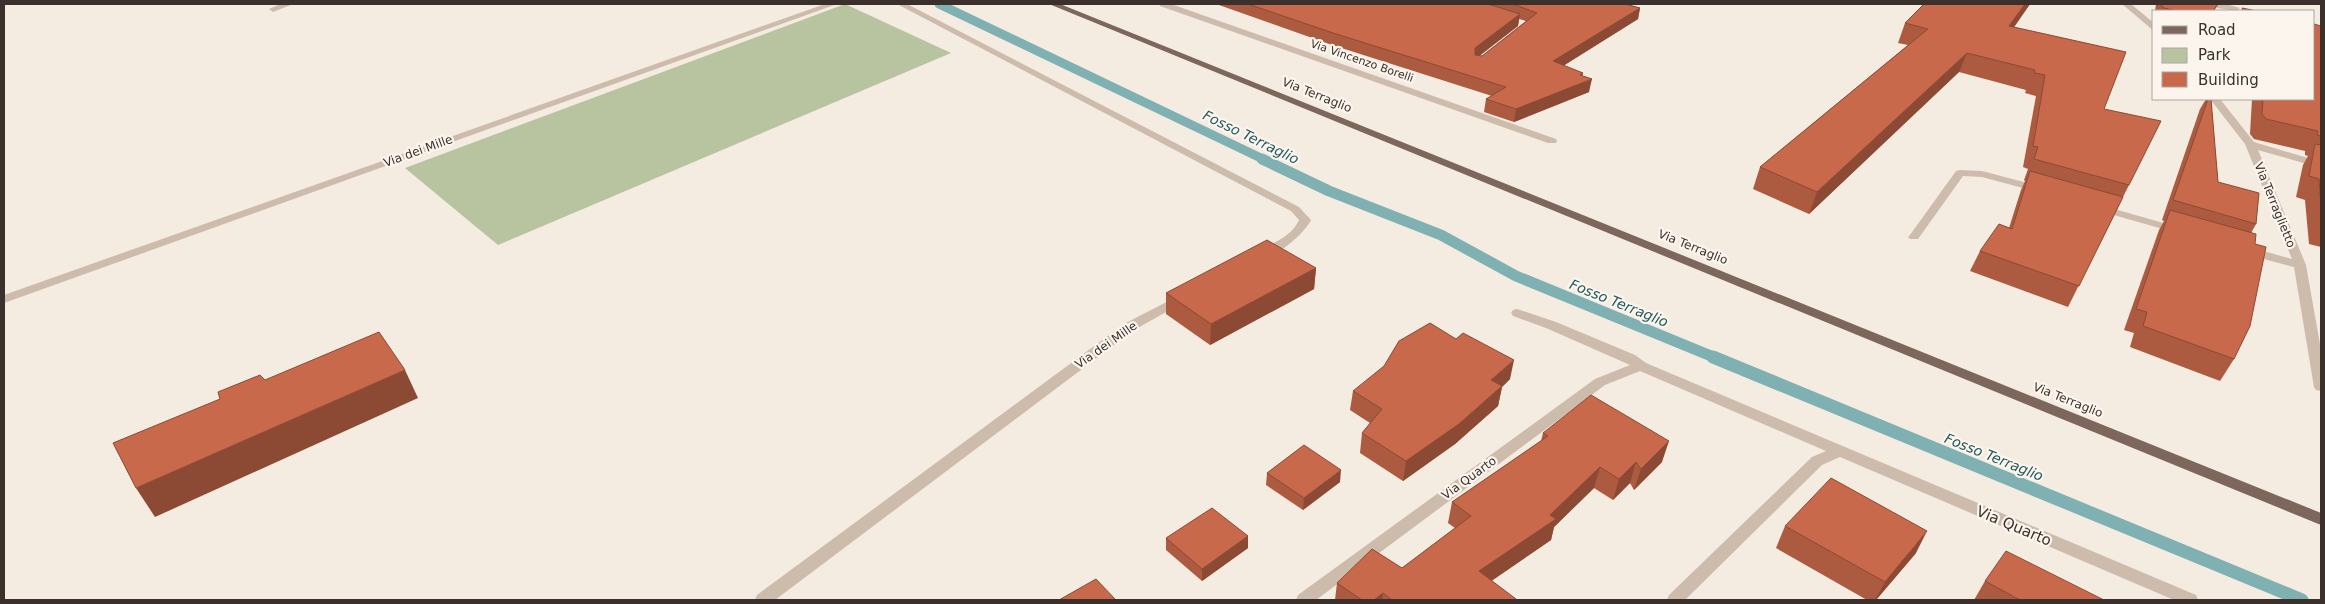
<svg xmlns="http://www.w3.org/2000/svg" width="2325" height="604" viewBox="0 0 2325 604" font-family="'DejaVu Sans',sans-serif">
<style>
.green{fill:#b8c4a0}
.lines{fill:none;stroke-linecap:round;stroke-linejoin:round}
.stream-far2{stroke:#7fb0b2;stroke-width:9}
.stream-far1{stroke:#7fb0b2;stroke-width:11}
.stream{stroke:#7fb0b2;stroke-width:13}
.street{fill:#cdbbac;fill-rule:evenodd}
.primary{fill:#7d675c;fill-rule:evenodd}
.wall{fill:#ac5a40;fill-rule:evenodd}
.shaded-wall{fill:#8c4a34}
.building{fill:#c8694b;stroke:#8c4a34}
.labels{text-anchor:middle;dominant-baseline:central;stroke-width:4.5;stroke-linejoin:round;paint-order:stroke}
.far-street-label{font-size:11px;fill:#3b302b;stroke:#fbf5ee}
.street-label{font-size:12px;fill:#3b302b;stroke:#fbf5ee}
.water-label{font-size:14px;font-style:italic;fill:#1f5a5e;stroke:#fbf5ee}
.near-street-label{font-size:15px;fill:#3b302b;stroke:#fbf5ee}
</style>
<rect width="100%" height="100%" fill="#f4ebe1"/>
<!-- green -->
<path class="green" d="M845,4L951,53L498,245L405,168Z"/>
<g class="lines">
<!-- stream-far2 -->
<path class="stream-far2" d="M939,4L1265,160"/>
<!-- stream-far1 -->
<path class="stream-far1" d="M1262,159L1329,191L1441,235L1516,276L1716,358"/>
<!-- stream -->
<path class="stream" d="M1713,357L2302,600"/>
<!-- street -->
<g class="street">
<path d="M281,4H293L273,12L269,9Z"/>
<path d="M825,4H837L4,303V295Z"/>
<path d="M897,4H907L1299,207L1311,220C1304,234 1275,260 1259,256L1257,253L1259,250C1274,243 1292,236 1299,220L1291,211Z"/>
<path d="M1159,4H1171L1556,139L1557,141L1556,143H1548L1160,6Z"/>
<path d="M2122,4H2131L2154,23V31Z"/>
<path d="M2207,4H2226L2240,8L2236,11L2211,7Z"/>
<path d="M2210,99H2220L2254,142L2321,162V168L2258,150L2306,265L2321,350V391L2316,390L2314,387L2294,267L2245,254L2243,251L2249,247L2292,259L2245,144Z"/>
<path d="M1960,170L1982,171L2042,187L2044,189L2038,192L1982,177L1963,176L1918,239H1910L1908,237L1910,235L1956,171Z"/>
<path d="M2100,205L2181,228L2183,230L2177,233L2096,210L2094,208Z"/>
<path d="M1180,295L1184,296L1186,299L1184,302L1134,330L775,600H755L757,595L1124,324Z"/>
<path d="M1517,309L1556,322L1635,355L1646,363L2196,595L2198,600H2174L1840,457L1822,465L1685,600H1667L1669,595L1812,457L1826,451L1640,371L1605,385L1316,600H1296L1298,595L1595,379L1630,365L1546,328L1513,316L1511,313L1513,310Z"/>
</g>
<!-- primary -->
<path class="primary" d="M1049,4H1060L2321,513V525Z"/>
</g>
<!-- wall -->
<g class="wall">
<path d="M1219,4H1628H1627L1640,8L1638,19L1563,66L1583,73L1582,76L1589,92L1514,122L1484,112L1486,99L1492,96L1332,45L1219,5ZM1519,19L1526,21L1482,56L1479,55L1518,26Z"/>
<path d="M2030,4L2014,27L2104,109L2129,185L2068,307L1970,271L1980,251L2009,228L2021,190L2025,181L2024,180L2028,169L2023,167L2036,96L2025,93L2026,90L1959,72L1809,214L1753,189L1760,167L1908,45L1898,43L1905,23Z"/>
<path d="M2156,4H2218L2214,11H2155Z"/>
<path d="M2321,26V247L2309,244L2305,200L2296,197L2303,165L2308,156L2305,155V151L2254,139L2250,134L2252,99H2314Z"/>
<path d="M2206,99H2211L2218,182L2256,224L2251,233L2234,359L2220,381L2130,347L2134,333L2124,330L2159,230L2164,221L2162,220L2200,109Z"/>
<path d="M1316,268L1314,289L1210,345L1166,314V293Z"/>
<path d="M1510,379L1502,387L1498,406L1455,444L1403,481L1360,453L1362,433L1370,423L1350,410L1353,391Z"/>
<path d="M1543,433L1662,462L1634,490L1630,483L1613,500L1594,488L1554,527L1551,540L1491,581L1515,600H1335L1337,583L1402,568L1455,528L1448,523L1452,502L1541,441Z"/>
<path d="M1267,473L1340,482L1303,510L1266,485Z"/>
<path d="M1785,526L1916,553L1876,600H1867L1776,548Z"/>
<path d="M1248,536V548L1202,581L1166,550V538Z"/>
<path d="M1985,581L2104,600H1974Z"/>
</g>
<!-- shaded-wall -->
<g class="shaded-wall">
<path d="M2025,4H2030L2001,46L2009,26Z"/>
<path d="M1640,8L1638,19L1550,74L1553,61Z"/>
<path d="M1520,14L1518,26L1473,61L1475,48Z"/>
<path d="M1967,53L1959,72L1809,214L1817,192Z"/>
<path d="M1583,73L1580,84L1592,79L1589,92L1514,122L1516,109Z"/>
<path d="M1316,268L1314,289L1210,345L1211,324Z"/>
<path d="M1514,360L1510,379L1502,387L1498,406L1455,444L1403,481L1406,461L1491,380Z"/>
<path d="M405,370L418,398L155,517L136,488Z"/>
<path d="M1669,441L1662,462L1634,490L1641,469Z"/>
<path d="M1636,462L1630,483L1613,500L1619,479Z"/>
<path d="M1600,467L1594,488L1554,527L1551,540L1474,593L1479,571L1550,515Z"/>
<path d="M1341,470L1340,482L1303,510L1304,498Z"/>
<path d="M1927,531L1916,553L1876,600H1875L1885,582Z"/>
<path d="M1248,536V548L1202,581V569Z"/>
<path d="M1383,593L1382,600H1374Z"/>
</g>
<!-- building -->
<g class="building">
<path d="M1248,4H1488L1520,14L1475,48V55L1482,56L1537,13L1513,4H1625L1640,8L1553,61L1583,73L1580,75L1592,79L1516,109L1486,99L1506,87L1333,33Z"/>
<path d="M1924,4H2025L2009,26L2126,52L2104,109L2161,121L2129,185L2034,159L2038,147L2033,146L2045,75L2034,73L2035,70L1967,53L1817,192L1760,167L1928,29L1905,23Z"/>
<path d="M2161,4H2218L2213,11H2177L2164,8L2161,5Z"/>
<path d="M2242,8L2257,11H2243Z"/>
<path d="M2314,24L2321,26V136L2317,135L2318,131L2266,119L2262,114L2263,99H2314Z"/>
<path d="M2208,99H2211L2218,182L2259,193L2256,224L2173,200Z"/>
<path d="M2315,144L2321,145V206L2319,179L2309,176Z"/>
<path d="M2030,171L2123,197L2079,286L1980,251L1999,224L2012,229Z"/>
<path d="M2170,210L2256,234L2255,244L2266,247L2250,326L2234,359L2143,326L2147,312L2136,309Z"/>
<path d="M1267,240L1316,268L1211,324L1166,293Z"/>
<path d="M1430,323L1456,339L1463,333L1514,360L1491,380L1502,386L1459,424L1406,461L1362,433L1382,409L1353,391L1384,366L1399,341Z"/>
<path d="M379,332L405,370L136,488L113,443L220,399L218,392L260,375L265,380Z"/>
<path d="M1591,395L1669,441L1641,469L1636,462L1619,479L1600,467L1550,515L1556,519L1479,571L1516,599L1514,600H1392L1383,593L1374,600H1362L1337,583L1372,549L1402,568L1471,516L1452,502L1548,436L1543,433Z"/>
<path d="M1304,445L1341,470L1304,498L1267,473Z"/>
<path d="M1831,478L1927,531L1885,582L1785,526Z"/>
<path d="M1212,508L1248,536L1202,569L1166,538Z"/>
<path d="M2006,551L2104,600H2020L1985,581Z"/>
<path d="M1096,579L1116,600H1059Z"/>
</g>
<g class="labels">
<!-- far-street labels -->
<g class="far-street-label">
<text transform="translate(1362 61) rotate(19)">Via Vincenzo Borelli</text>
</g>
<!-- street labels -->
<g class="street-label">
<text transform="translate(1317 95) rotate(22)">Via Terraglio</text>
<text transform="translate(418 151) rotate(-20)">Via dei Mille</text>
<text transform="translate(2275 205) rotate(68)">Via Terraglietto</text>
<text transform="translate(1693 247) rotate(22)">Via Terraglio</text>
<text transform="translate(1106 345) rotate(-35)">Via dei Mille</text>
<text transform="translate(2068 400) rotate(22)">Via Terraglio</text>
<text transform="translate(1469 478) rotate(-36)">Via Quarto</text>
</g>
<!-- water labels -->
<g class="water-label">
<text transform="translate(1251 137) rotate(26)">Fosso Terraglio</text>
<text transform="translate(1619 303) rotate(22)">Fosso Terraglio</text>
<text transform="translate(1994 457) rotate(22)">Fosso Terraglio</text>
</g>
<!-- near-street labels -->
<g class="near-street-label">
<text transform="translate(2014 526) rotate(23)">Via Quarto</text>
</g>
</g>
<!-- border -->
<rect width="2325" height="604" fill="none" stroke="#3b302b" stroke-width="10"/>
<!-- legend -->
<rect x="2152" y="10" width="162" height="90" fill="#fbf5ee" stroke="#aea6a0"/>
<rect x="2162" y="26" width="25" height="8" fill="#7d675c" stroke="#aea6a0"/>
<text x="2198" y="35" font-size="15" fill="#3b302b">Road</text>
<rect x="2162" y="48" width="25" height="15" fill="#b8c4a0" stroke="#aea6a0"/>
<text x="2198" y="60" font-size="15" fill="#3b302b">Park</text>
<rect x="2162" y="72" width="25" height="15" fill="#c8694b" stroke="#aea6a0"/>
<text x="2198" y="85" font-size="15" fill="#3b302b">Building</text>
</svg>
